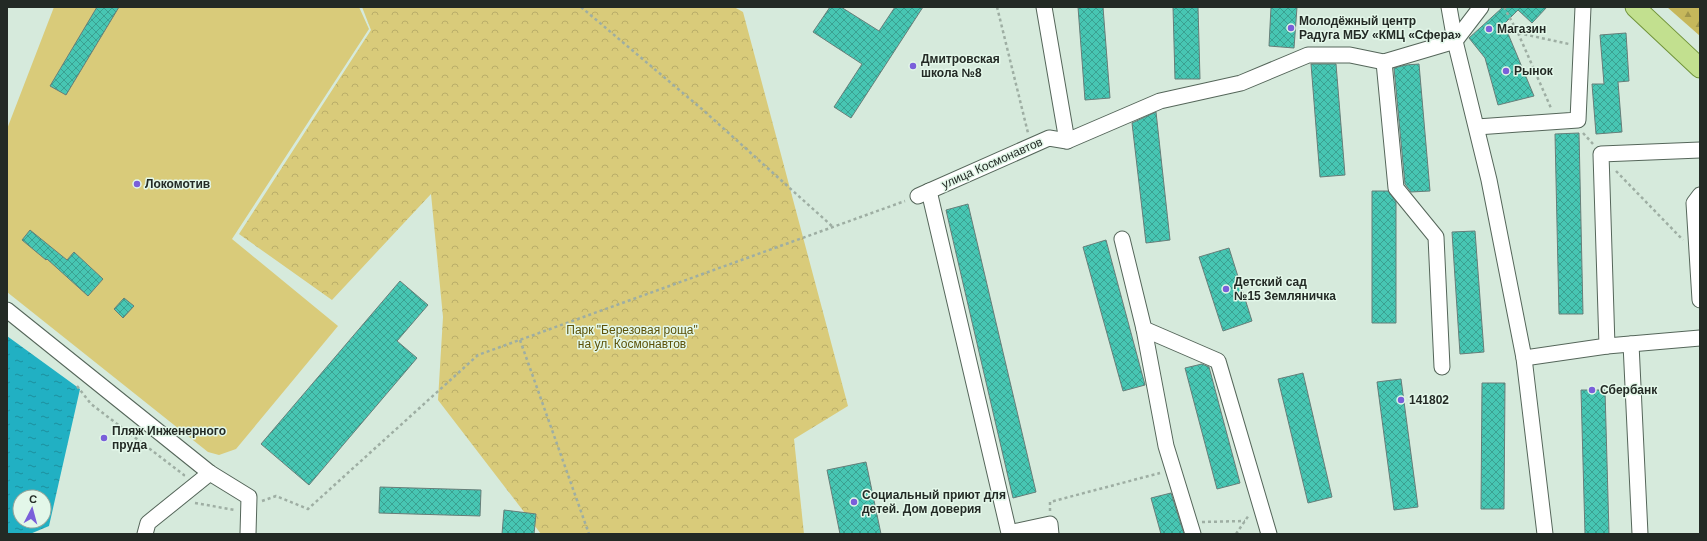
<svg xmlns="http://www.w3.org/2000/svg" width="1707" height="541" viewBox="0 0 1707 541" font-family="Arial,sans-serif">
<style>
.forest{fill:url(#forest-firs)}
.park{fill:url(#park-crowns)}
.pitch{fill:#d9cb7a}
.water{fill:url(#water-ripples);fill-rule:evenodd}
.building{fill:url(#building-cross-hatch);stroke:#677e79}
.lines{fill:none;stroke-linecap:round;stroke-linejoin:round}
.minor-casing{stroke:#55665a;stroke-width:17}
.major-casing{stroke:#709339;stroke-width:21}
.path{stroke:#9eaea3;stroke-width:2.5;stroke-dasharray:3 3;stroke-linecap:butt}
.minor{stroke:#fff;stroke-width:15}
.major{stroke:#c2e08f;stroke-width:19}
.poi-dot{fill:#7a5fda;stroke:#e3f7e9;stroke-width:1.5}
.labels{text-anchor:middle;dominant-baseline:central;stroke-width:3;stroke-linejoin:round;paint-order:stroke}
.poi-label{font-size:12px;font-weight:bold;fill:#232a25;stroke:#e3f7e9;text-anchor:start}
.street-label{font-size:12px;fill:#232a25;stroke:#e3f7e9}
.park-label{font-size:12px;fill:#5c5208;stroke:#e3f7e9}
</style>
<defs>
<pattern id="forest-firs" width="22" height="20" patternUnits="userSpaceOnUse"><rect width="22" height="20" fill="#c6b75b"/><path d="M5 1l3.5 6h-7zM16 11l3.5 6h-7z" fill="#a0954b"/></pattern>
<pattern id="park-crowns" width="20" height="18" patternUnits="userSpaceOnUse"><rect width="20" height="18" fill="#d9cb7a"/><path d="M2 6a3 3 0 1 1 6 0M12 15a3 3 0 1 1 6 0" fill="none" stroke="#baae69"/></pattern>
<pattern id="water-ripples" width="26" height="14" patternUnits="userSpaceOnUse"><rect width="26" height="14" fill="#21b0c3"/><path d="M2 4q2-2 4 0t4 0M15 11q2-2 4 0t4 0" fill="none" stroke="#1c8f9e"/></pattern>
<pattern id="building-cross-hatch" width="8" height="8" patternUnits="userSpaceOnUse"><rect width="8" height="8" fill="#47c6b3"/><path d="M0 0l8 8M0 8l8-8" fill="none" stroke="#3ba191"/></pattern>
</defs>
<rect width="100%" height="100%" fill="#d6eadc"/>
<!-- forest -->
<path class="forest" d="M1667,7H1700V36Z"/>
<!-- park -->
<path class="park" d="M362,7H734L743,12L848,406L794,439L804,534H541L438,400L443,317L431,194L332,300L239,234L371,30Z"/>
<!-- pitch -->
<path class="pitch" d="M54,7H359L369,29L232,239L338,326L236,449L219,455L208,452L7,292V129Z"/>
<!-- water -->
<path class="water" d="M7,336L80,389L49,526L30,534H7ZM20,497H44V521H20Z"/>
<!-- building -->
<g class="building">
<path d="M97,7H119L66,95L50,86Z"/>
<path d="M830,7H841L879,31L895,7H923L851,118L834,107L862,64L813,32Z"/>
<path d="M1078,7H1103L1110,98L1085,100Z"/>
<path d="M1173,7H1198L1200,79H1175Z"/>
<path d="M1271,7H1297L1294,48L1269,46Z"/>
<path d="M1503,7H1547L1532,23L1518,10L1504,24L1534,96L1498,105L1485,58L1469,38Z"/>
<path d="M1626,33L1629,81L1618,82L1622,132L1596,134L1592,84H1604L1600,35Z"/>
<path d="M1311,64H1336L1345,175L1320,177Z"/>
<path d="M1419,64L1430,191L1411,192L1405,184L1394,68L1406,65Z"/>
<path d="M1156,112L1170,240L1146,243L1132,123Z"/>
<path d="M1579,133L1583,314H1559L1555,134Z"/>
<path d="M1372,191H1388L1396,202V323H1372Z"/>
<path d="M968,204L1036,492L1013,498L946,210Z"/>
<path d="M30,230L67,260L74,252L103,279L88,296L47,259L46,260L22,240Z"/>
<path d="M1475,231L1484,352L1460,354L1452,232Z"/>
<path d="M1106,240L1145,385L1123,391L1083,247Z"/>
<path d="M1229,248L1252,321L1223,331L1199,257Z"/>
<path d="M400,281L428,305L397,341L417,358L309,485L261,444Z"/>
<path d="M124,298L134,306L123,318L114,309Z"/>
<path d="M1202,364L1209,367L1240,483L1217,489L1185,368Z"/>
<path d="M1303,373L1332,497L1308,503L1278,379Z"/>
<path d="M1401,379L1418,507L1394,510L1377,382Z"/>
<path d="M1482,383H1505L1504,509H1481Z"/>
<path d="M1581,390H1605L1609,534H1585Z"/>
<path d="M866,462L881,534H840L827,470Z"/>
<path d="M380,487L481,490L480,516L379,513Z"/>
<path d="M1171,493L1184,534H1161L1151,498Z"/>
<path d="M504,510L536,514L534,534H502Z"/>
</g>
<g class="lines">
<!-- minor casing -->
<g class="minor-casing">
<g id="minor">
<path d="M1044,7L1067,141L1160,101L1241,83L1308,55H1350L1384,62L1455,41L1481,7"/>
<path d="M1449,7L1455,41L1489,180L1524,358L1545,534"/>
<path d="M1384,62L1396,188L1436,237L1442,367"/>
<path d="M1477,127L1578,120L1583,7"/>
<path d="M929,191L1009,533L1050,524L1051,534"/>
<path d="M1700,195L1694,203L1700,300"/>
<path d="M918,196L1049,138L1067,141"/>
<path d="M1122,239L1144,329L1218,361L1269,534"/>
<path d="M7,310L210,473L249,497L248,534"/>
<path d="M1144,329L1166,446L1193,534"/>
<path d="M1631,344L1640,534"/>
<path d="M1607,346L1700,338"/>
<path d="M1524,358L1607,346L1601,154L1700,150"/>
<path d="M145,534L148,523L210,473"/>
</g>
</g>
<!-- major casing -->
<g class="major-casing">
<path id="major" d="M1635,7L1700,68"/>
</g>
<!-- path -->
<g class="path">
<path d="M581,7L703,110L833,227"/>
<path d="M997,7L1028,133"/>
<path d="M1504,7L1518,33L1569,44"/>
<path d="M1518,33L1551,108"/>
<path d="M1583,133L1593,144"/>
<path d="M1616,171L1683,240"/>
<path d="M520,340L589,534"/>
<path d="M77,386L91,404L184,475L183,476"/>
<path d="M262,501L276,496L308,509L478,355L905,201"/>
<path d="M195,503L235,510"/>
<path d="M1050,511V502L1160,473"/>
<path d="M1202,522L1245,521"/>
<path d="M1236,534L1249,515"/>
</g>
<!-- minor -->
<use href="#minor" class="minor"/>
<!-- major -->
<use href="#major" class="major"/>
</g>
<!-- markers -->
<g class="poi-dot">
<circle cx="1291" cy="28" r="4"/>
<circle cx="1489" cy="29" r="4"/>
<circle cx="913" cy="66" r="4"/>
<circle cx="1506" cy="71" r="4"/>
<circle cx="137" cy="184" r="4"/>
<circle cx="1226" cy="289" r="4"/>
<circle cx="1592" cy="390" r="4"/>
<circle cx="1401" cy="400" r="4"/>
<circle cx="104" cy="438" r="4"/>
<circle cx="854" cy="502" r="4"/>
</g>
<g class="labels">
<!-- poi labels -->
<g class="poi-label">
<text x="1299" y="21">Молодёжный центр<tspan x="1299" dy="14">Радуга МБУ «КМЦ «Сфера»</tspan></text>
<text x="1497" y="29">Магазин</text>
<text x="921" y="59">Дмитровская<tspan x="921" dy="14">школа №8</tspan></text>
<text x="1514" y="71">Рынок</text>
<text x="145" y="184">Локомотив</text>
<text x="1234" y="282">Детский сад<tspan x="1234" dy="14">№15 Земляничка</tspan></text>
<text x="1600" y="390">Сбербанк</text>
<text x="1409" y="400">141802</text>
<text x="112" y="431">Пляж Инженерного<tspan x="112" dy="14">пруда</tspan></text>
<text x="862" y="495">Социальный приют для<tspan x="862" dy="14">детей. Дом доверия</tspan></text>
</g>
<!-- street labels -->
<g class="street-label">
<text transform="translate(992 163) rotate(-24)">улица Космонавтов</text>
</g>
<!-- park labels -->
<g class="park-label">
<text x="632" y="330">Парк "Березовая роща"<tspan x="632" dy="14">на ул. Космонавтов</tspan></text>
</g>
</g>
<!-- border -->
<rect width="1707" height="541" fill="none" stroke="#232a25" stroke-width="16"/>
<!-- north arrow -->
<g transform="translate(32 509) rotate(6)"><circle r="19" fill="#e3f7e9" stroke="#96a59b"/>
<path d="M0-3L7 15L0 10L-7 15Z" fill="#7a5fda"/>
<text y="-6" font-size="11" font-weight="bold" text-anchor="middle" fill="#232a25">С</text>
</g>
</svg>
